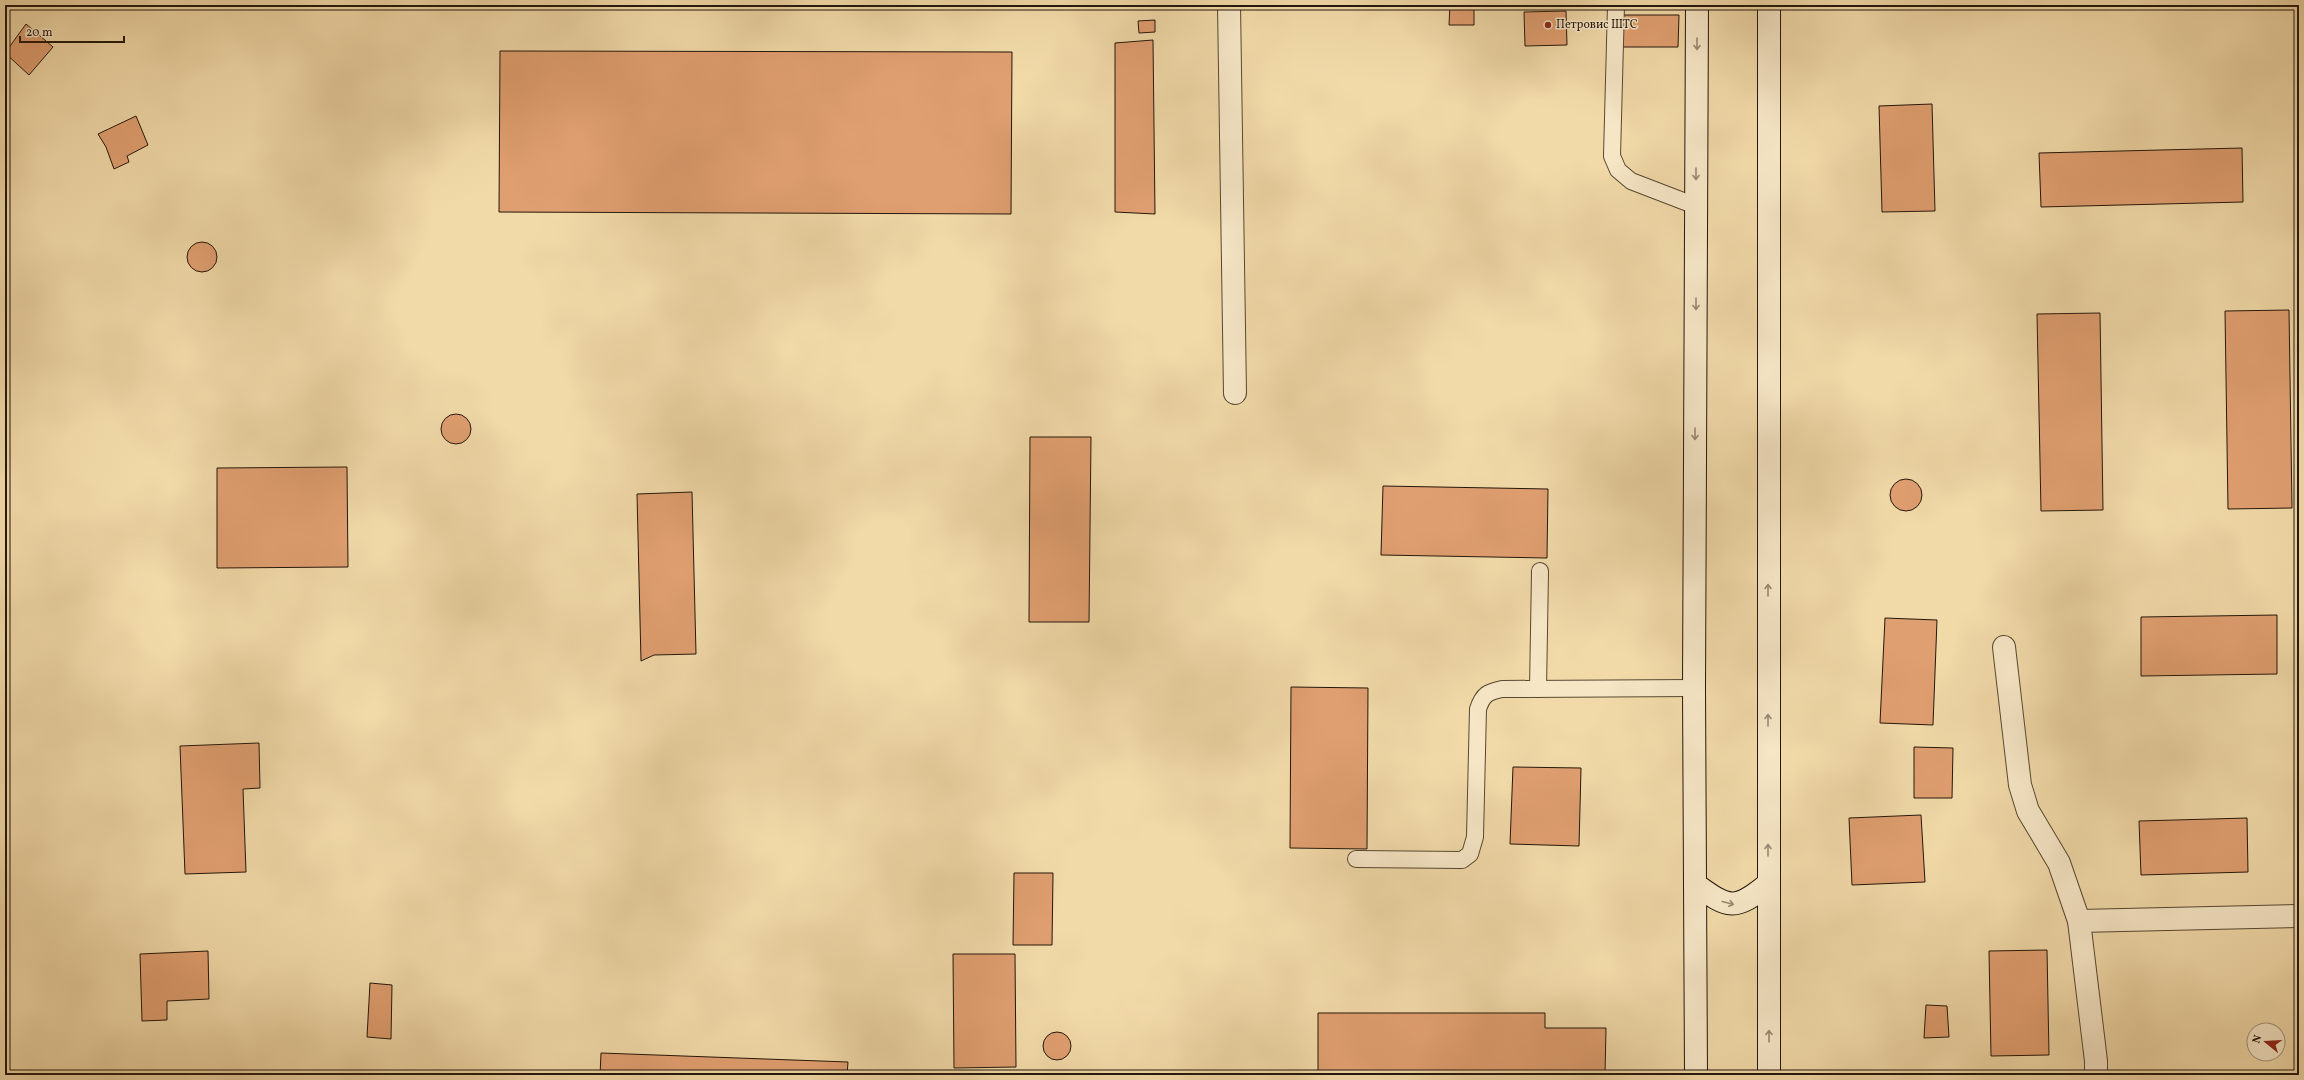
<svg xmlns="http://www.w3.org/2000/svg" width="2304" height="1080" viewBox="0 0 2304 1080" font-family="Vollkorn,serif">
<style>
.building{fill:#e09f70;stroke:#24170b}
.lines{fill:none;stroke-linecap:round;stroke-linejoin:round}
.service-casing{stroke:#574832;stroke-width:18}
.minor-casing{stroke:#574832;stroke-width:24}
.secondary-casing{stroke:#24170b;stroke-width:24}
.service{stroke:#f6e6c6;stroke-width:16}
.minor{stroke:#f6e6c6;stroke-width:22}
.secondary{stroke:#f6e6c6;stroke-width:22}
.oneway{stroke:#988972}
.poi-dot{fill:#8f2418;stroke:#f6e6c6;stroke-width:1.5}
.labels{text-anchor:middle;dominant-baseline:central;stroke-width:3;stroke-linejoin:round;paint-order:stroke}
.poi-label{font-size:12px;fill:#24170b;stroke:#f6e6c6;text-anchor:start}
</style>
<rect width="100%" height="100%" fill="#f1d9a8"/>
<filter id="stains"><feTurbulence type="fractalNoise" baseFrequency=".005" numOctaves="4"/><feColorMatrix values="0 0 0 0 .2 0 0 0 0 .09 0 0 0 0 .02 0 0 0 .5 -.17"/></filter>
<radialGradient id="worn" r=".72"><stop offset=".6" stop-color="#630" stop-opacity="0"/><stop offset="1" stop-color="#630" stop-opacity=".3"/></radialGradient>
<!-- building -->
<g class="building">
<path d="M1450,5H1474V25H1449Z"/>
<path d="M1882,5H1938L1882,7Z"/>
<path d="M1566,11L1567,45L1525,46L1524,12Z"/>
<path d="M1612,15H1679L1678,47H1612Z"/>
<path d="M1155,20V32L1139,33L1138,21Z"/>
<path d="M26,24L53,47L29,75L5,53Z"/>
<path d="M1153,40L1155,214L1115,212V43Z"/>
<path d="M500,51L1012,52L1011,214L499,212Z"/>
<path d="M1932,104L1935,211L1882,212L1879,106Z"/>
<path d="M136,116L148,145L127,156L129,162L114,169L106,147L98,134Z"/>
<path d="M2242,148L2243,202L2041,207L2039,153Z"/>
<circle cx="202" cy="257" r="15"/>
<path d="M2289,310L2292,508L2228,509L2225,311Z"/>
<path d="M2100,313L2103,510L2041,511L2037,314Z"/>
<circle cx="456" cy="429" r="15"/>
<path d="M1030,437H1091L1089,622H1029Z"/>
<path d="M347,467L348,567L217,568V468Z"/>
<circle cx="1906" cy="495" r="16"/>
<path d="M1383,486L1548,489L1547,558L1381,555Z"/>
<path d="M692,492L696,654L654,655L641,661L637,494Z"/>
<path d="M2277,615V674L2141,676V617Z"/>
<path d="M1885,618L1937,620L1933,725L1880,723Z"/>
<path d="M1291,687L1368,688L1367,849L1290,848Z"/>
<path d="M259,743L260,788L243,789L246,872L185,874L180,746Z"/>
<path d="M1914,747L1953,748L1952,798H1914Z"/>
<path d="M1513,767L1581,768L1579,846L1510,844Z"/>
<path d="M1921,815L1925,882L1852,885L1849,818Z"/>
<path d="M2247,818L2248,872L2141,875L2139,821Z"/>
<path d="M1014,873H1053L1052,945H1013Z"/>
<path d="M2047,950L2049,1055L1991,1056L1989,951Z"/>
<path d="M208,951L209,999L167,1001V1020L142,1021L140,954Z"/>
<path d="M953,954H1015L1016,1067L954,1068Z"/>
<path d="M370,983L392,985L391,1039L367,1037Z"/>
<path d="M1926,1005L1947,1006L1949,1037L1924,1038Z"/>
<path d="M1318,1013H1545V1028H1606L1605,1075H1318Z"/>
<circle cx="1057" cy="1046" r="14"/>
<path d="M601,1053L848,1062L847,1075H600Z"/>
</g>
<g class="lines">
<!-- service casing -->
<g class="service-casing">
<g id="service">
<path d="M1616,5L1612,156L1618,170L1631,181L1696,206"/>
<path d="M1538,689L1540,571"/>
<path d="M1356,859L1462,860L1470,854L1475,837L1478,709C1483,694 1488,692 1502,689L1694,688"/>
</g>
</g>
<!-- minor casing -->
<g class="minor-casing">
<g id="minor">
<path d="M1229,5L1235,393"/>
<path d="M2004,647L2020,785L2028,811L2059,863L2079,921L2096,1061V1075"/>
<path d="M2079,921L2299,916"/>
</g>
</g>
<!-- secondary casing -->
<g class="secondary-casing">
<g id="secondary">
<path d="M1695,884C1729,909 1735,911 1768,884"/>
<path d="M1696,1075L1694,688L1697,5"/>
<path d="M1769,1075V5"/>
</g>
</g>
<!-- service -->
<use href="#service" class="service"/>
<!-- minor -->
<use href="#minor" class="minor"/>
<!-- secondary -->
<use href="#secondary" class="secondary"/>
</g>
<!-- one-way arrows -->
<defs><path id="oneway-shaft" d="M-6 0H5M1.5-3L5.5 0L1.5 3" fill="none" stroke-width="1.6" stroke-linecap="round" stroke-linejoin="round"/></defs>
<g class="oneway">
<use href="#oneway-shaft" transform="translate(1697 44) rotate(90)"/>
<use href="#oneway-shaft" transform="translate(1696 174) rotate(90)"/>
<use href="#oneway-shaft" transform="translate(1696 304) rotate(90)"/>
<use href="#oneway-shaft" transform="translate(1695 434) rotate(90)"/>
<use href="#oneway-shaft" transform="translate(1768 590) rotate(-90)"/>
<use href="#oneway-shaft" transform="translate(1768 720) rotate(-90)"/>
<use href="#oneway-shaft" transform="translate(1768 850) rotate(-90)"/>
<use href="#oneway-shaft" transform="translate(1728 903) rotate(15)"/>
<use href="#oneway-shaft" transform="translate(1769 1036) rotate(-90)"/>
</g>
<!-- markers -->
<circle class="poi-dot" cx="1548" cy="25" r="4"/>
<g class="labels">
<!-- poi labels -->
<g class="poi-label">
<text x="1556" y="25">Петровис ШТС</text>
</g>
</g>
<!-- margin -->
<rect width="2304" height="1080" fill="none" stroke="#f1d9a8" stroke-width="20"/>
<rect x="6" y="6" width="2292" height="1068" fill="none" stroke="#24170b" stroke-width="2"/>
<rect x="10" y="10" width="2284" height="1060" fill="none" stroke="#24170b"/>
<!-- north arrow -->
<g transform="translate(2266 1042) rotate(288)"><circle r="19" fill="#f6e6c6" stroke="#a2937b"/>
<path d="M0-3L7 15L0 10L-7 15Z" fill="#8f2418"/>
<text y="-6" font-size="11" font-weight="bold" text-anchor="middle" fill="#24170b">N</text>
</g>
<!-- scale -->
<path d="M20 36v6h104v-6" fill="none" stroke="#24170b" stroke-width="2"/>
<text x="26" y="36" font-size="12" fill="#24170b" stroke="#f6e6c6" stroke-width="3" paint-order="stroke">20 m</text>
<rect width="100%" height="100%" filter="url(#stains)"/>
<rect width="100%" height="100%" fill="url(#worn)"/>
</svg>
